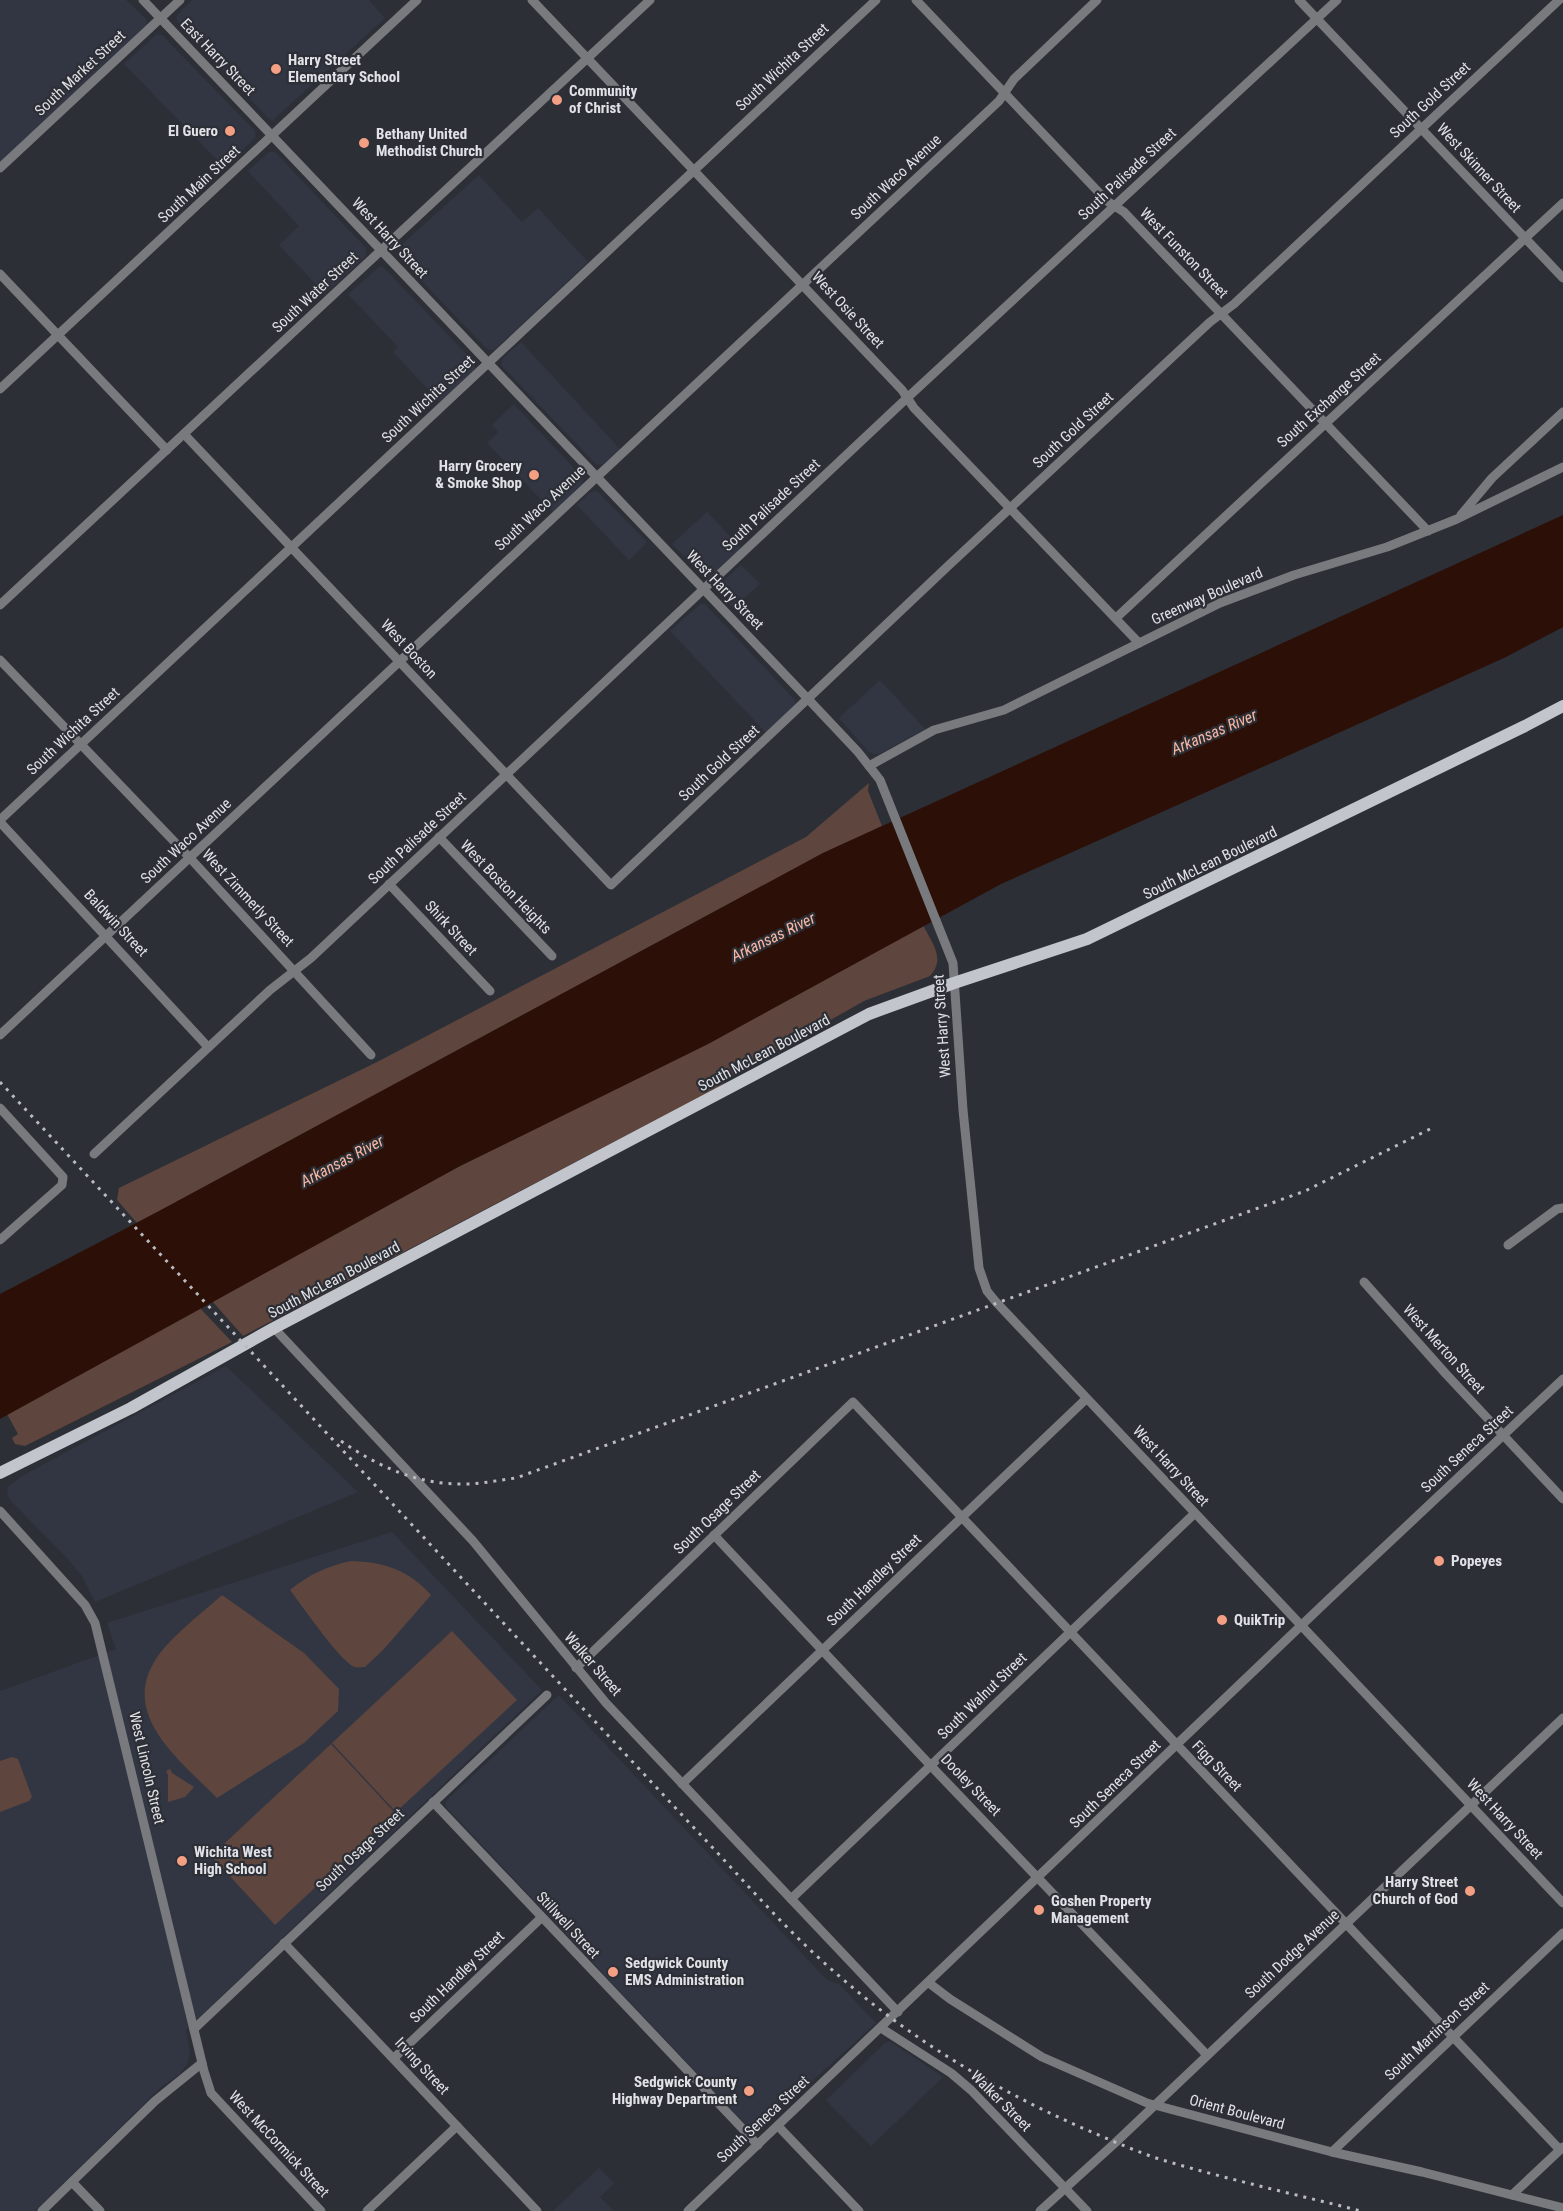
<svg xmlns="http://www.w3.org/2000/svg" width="1563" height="2211" font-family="'Roboto Condensed',sans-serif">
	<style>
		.built { fill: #323643 }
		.green { fill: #5e453d }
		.water { fill: #2c1007 }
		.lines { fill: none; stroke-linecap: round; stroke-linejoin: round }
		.minor { stroke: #797a7e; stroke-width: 9 }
		.major { stroke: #c2c5cc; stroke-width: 12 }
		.rail { stroke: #babbc0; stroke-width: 3; stroke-dasharray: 3 6; stroke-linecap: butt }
		.poi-dot { fill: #f39f84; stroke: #2d2f36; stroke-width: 2 }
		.labels { text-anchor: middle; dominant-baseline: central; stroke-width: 4.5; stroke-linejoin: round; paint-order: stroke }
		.street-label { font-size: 15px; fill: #e1e2e7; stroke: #2d2f36 }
		.poi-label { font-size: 15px; font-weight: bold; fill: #e1e2e7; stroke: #2d2f36; text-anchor: start }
		.water-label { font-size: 16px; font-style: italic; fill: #f8b7a2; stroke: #2d2f36 }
	</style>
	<rect width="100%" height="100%" fill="#2d2f36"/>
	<g class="built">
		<polygon points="0,0 126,0 146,19 147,23 145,27 0,162"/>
		<polygon points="192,0 369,0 385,18 273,120 269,119 177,21 176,17 179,13"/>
		<polygon points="156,35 162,35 255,131 256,135 255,138 224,167 124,64"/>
		<polygon points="269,152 275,152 366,248 366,256 325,294 279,245 299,226 248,171"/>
		<polygon points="479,175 522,222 538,208 588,262 494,350 489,350 485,347 397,255 399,247"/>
		<polygon points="379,267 383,267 473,361 475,366 474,370 440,402 393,352 398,347 348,294"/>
		<polygon points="521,342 620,449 603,464 598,465 595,463 501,365 503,358"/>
		<polygon points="514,404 583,478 582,484 553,512 487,443 498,432 492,425"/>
		<polygon points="595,491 598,492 647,542 629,560 577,505 589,493"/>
		<polygon points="707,512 741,548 710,576 705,577 672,544"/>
		<polygon points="741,565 760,584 733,608 717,590 718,586"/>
		<polygon points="700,604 705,604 795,700 796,704 767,734 670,631"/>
		<polygon points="880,680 925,729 879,754 873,754 868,751 839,718"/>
		<polygon points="226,1366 358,1492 95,1602 82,1576 68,1559 11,1501 7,1494 8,1487 22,1476"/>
		<polygon points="392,1532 542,1690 186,2030 190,2053 187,2064 180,2074 161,2087 35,2211 0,2211 0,1691 116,1649 107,1623"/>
		<polygon points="559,1695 827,1980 839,1984 876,2023 756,2132 744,2123 446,1807 446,1802 449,1798"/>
		<polygon points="886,2042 891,2042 943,2077 871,2146 826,2100"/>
		<polygon points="599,2168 614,2183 600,2197 614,2211 553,2211"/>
	</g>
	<g class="green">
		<polygon points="869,783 868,791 882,826 823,853 137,1223 117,1200 119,1188 379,1061 806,837"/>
		<path d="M923 925C932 943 946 959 930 976L864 1001 732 1076 717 1088 243 1336 212 1301 460 1166 708 1044Z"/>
		<polygon points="199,1307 232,1342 25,1446 15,1444 12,1438 18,1434 7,1414"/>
		<path d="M351 1561C384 1562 409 1570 431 1595L384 1649 365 1667C361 1667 358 1668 355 1667 341 1663 301 1604 290 1590 310 1574 327 1566 351 1561Z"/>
		<path d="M222 1595 304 1653 339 1689 338 1711 304 1743 217 1798C180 1760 117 1714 158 1656 173 1635 203 1612 222 1595Z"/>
		<polygon points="452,1631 517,1700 396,1812 332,1743"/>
		<polygon points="331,1744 395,1813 275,1925 211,1856"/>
		<polygon points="12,1757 18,1759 32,1797 29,1801 0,1812 0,1761"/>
		<polygon points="170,1769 172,1773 194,1787 185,1797 168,1802 168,1775 166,1771"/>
	</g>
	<polygon class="water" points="1563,515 1563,627 1506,657 1334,735 1001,884 708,1044 460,1166 0,1419 0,1294 161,1210 823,853"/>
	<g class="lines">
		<g class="minor">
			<polyline points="143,0 809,700 858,752 880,780 953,963 963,1110 979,1268 987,1291 996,1302 1563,1903"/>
			<polyline points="532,0 902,390 914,408 1139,643"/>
			<polyline points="916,0 1107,201 1124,212 1428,531"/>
			<polyline points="1299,0 1563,278"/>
			<polyline points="0,168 180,0"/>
			<polyline points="0,274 167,450"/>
			<polyline points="0,389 417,0"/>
			<polyline points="184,434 611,885 948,566 1210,322 1234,304 1559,0"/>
			<polyline points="1461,515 1492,478 1563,412"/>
			<polyline points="0,605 650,0"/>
			<polyline points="1116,618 1563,203"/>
			<polyline points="0,660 190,858 371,1055"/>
			<polyline points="869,766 934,730 1004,710 1220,603 1294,575 1387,547 1457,519 1563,467"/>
			<polyline points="0,820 876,0"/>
			<polyline points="0,822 208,1047"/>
			<polyline points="439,837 552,956"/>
			<polyline points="389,884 490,991"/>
			<polyline points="0,1035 999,101 1014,79 1097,0"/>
			<polyline points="0,1108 63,1177 62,1185 0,1240"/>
			<polyline points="94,1154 270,990 311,958 907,398 1337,0"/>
			<polyline points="1508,1245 1557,1209 1563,1208"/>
			<polyline points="1364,1282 1446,1374 1563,1499"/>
			<polyline points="274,1328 473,1541 606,1703 898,2012"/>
			<polyline points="0,1511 85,1605 95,1623 204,2071 211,2093 321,2211"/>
			<polyline points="714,1535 931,1766 1207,2055"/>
			<polyline points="576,1668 853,1402 1560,2150"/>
			<polyline points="682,1784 1086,1399"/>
			<polyline points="433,1802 758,2145"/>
			<polyline points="791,1899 1194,1514"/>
			<polyline points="284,1943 537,2211"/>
			<polyline points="929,1983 950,1999 1042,2057 1147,2103 1332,2152 1422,2172 1563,2208"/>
			<polyline points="881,2028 951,2073 971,2090 1087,2211"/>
			<polyline points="194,2029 547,1695"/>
			<polyline points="394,2058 541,1918"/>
			<polyline points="778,2126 859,2211"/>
			<polyline points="1332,2152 1563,1933"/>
			<polyline points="72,2182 100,2211"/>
			<polyline points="1512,2195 1563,2147"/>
			<polyline points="42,2211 155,2101 202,2063"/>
			<polyline points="367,2211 457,2126"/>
			<polyline points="688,2211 1329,1599 1563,1379"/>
			<polyline points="1040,2211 1115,2143 1563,1718"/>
		</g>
		<polyline class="major" points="0,1473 131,1408 274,1328 869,1014 954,983 1087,939 1525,726 1563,706"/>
		<g class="rail">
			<path d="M0 1082 696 1830C740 1876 781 1925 829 1967 903 2034 988 2086 1080 2127 1106 2138 1132 2150 1159 2159 1226 2179 1294 2194 1361 2211"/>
			<path d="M341 1441C379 1467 418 1485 465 1484 482 1484 499 1480 516 1478L1305 1191 1434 1127"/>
		</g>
	</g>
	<g class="poi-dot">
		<circle cx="276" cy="69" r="6"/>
		<circle cx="557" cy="100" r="6"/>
		<circle cx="230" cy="131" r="6"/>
		<circle cx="364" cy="143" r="6"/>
		<circle cx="534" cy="475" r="6"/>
		<circle cx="1439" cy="1561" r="6"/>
		<circle cx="1222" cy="1620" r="6"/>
		<circle cx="182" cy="1861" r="6"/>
		<circle cx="1470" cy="1891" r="6"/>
		<circle cx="1039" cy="1910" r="6"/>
		<circle cx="613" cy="1972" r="6"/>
		<circle cx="749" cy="2091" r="6"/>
	</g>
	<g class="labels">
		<g class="street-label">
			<text transform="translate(218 57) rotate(46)">East Harry Street</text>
			<text transform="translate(782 67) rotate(-43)">South Wichita Street</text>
			<text transform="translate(80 73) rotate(-43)">South Market Street</text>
			<text transform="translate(1430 100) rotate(-43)">South Gold Street</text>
			<text transform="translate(1479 168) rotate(47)">West Skinner Street</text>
			<text transform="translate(1127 174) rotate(-43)">South Palisade Street</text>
			<text transform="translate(896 177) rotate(-43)">South Waco Avenue</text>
			<text transform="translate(199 184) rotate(-43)">South Main Street</text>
			<text transform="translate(390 238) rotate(47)">West Harry Street</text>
			<text transform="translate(1184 253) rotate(46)">West Funston Street</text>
			<text transform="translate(315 292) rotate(-43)">South Water Street</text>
			<text transform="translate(848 310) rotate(47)">West Osie Street</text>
			<text transform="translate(428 399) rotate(-43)">South Wichita Street</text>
			<text transform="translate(1329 400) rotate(-42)">South Exchange Street</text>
			<text transform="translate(1073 430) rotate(-43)">South Gold Street</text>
			<text transform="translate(771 505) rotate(-43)">South Palisade Street</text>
			<text transform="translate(540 508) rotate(-43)">South Waco Avenue</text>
			<text transform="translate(725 590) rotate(46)">West Harry Street</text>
			<text transform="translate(1207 596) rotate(-24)">Greenway Boulevard</text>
			<text transform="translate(409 649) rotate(47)">West Boston</text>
			<text transform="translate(73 731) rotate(-43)">South Wichita Street</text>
			<text transform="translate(719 763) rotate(-43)">South Gold Street</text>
			<text transform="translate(417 838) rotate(-43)">South Palisade Street</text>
			<text transform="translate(186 841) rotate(-43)">South Waco Avenue</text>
			<text transform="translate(1210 863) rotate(-26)">South McLean Boulevard</text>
			<text transform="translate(506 887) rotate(46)">West Boston Heights</text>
			<text transform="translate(248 898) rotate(47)">West Zimmerly Street</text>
			<text transform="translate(116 923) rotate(47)">Baldwin Street</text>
			<text transform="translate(451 928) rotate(47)">Shirk Street</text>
			<text transform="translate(942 1026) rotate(-94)">West Harry Street</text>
			<text transform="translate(764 1053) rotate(-28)">South McLean Boulevard</text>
			<text transform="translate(334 1280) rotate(-28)">South McLean Boulevard</text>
			<text transform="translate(1444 1349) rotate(48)">West Merton Street</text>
			<text transform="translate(1467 1449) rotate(-43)">South Seneca Street</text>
			<text transform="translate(1171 1466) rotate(47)">West Harry Street</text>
			<text transform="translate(717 1512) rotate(-44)">South Osage Street</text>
			<text transform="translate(874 1580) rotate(-44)">South Handley Street</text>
			<text transform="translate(593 1664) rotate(49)">Walker Street</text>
			<text transform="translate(982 1696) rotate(-44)">South Walnut Street</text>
			<text transform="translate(1217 1766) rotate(46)">Figg Street</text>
			<text transform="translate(147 1768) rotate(77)">West Lincoln Street</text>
			<text transform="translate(1115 1784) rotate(-44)">South Seneca Street</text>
			<text transform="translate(971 1785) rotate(46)">Dooley Street</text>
			<text transform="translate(1505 1819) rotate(47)">West Harry Street</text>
			<text transform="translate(360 1850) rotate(-43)">South Osage Street</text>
			<text transform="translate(568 1925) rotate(47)">Stillwell Street</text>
			<text transform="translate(1292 1954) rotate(-43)">South Dodge Avenue</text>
			<text transform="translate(457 1977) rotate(-44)">South Handley Street</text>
			<text transform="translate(1437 2031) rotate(-43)">South Martinson Street</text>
			<text transform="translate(422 2066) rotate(47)">Irving Street</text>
			<text transform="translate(1001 2101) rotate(45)">Walker Street</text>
			<text transform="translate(1237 2112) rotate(15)">Orient Boulevard</text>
			<text transform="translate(763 2119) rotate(-43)">South Seneca Street</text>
			<text transform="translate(279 2144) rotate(47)">West McCormick Street</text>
		</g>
		<g class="poi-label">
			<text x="288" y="60">Harry Street<tspan x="288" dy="17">Elementary School</tspan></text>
			<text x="569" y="91">Community<tspan x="569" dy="17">of Christ</tspan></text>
			<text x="218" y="131" text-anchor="end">El Guero</text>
			<text x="376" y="134">Bethany United<tspan x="376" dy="17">Methodist Church</tspan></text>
			<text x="522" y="466" text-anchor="end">Harry Grocery<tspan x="522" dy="17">&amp; Smoke Shop</tspan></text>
			<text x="1451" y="1561">Popeyes</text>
			<text x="1234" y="1620">QuikTrip</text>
			<text x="194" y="1852">Wichita West<tspan x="194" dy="17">High School</tspan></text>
			<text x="1458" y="1882" text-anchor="end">Harry Street<tspan x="1458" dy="17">Church of God</tspan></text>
			<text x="1051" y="1901">Goshen Property<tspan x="1051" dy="17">Management</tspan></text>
			<text x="625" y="1963">Sedgwick County<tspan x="625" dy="17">EMS Administration</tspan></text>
			<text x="737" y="2082" text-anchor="end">Sedgwick County<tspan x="737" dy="17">Highway Department</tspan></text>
		</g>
		<g class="water-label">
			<text transform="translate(1214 732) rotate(-23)">Arkansas River</text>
			<text transform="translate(773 937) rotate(-26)">Arkansas River</text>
			<text transform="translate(342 1161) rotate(-28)">Arkansas River</text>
		</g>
	</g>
</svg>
